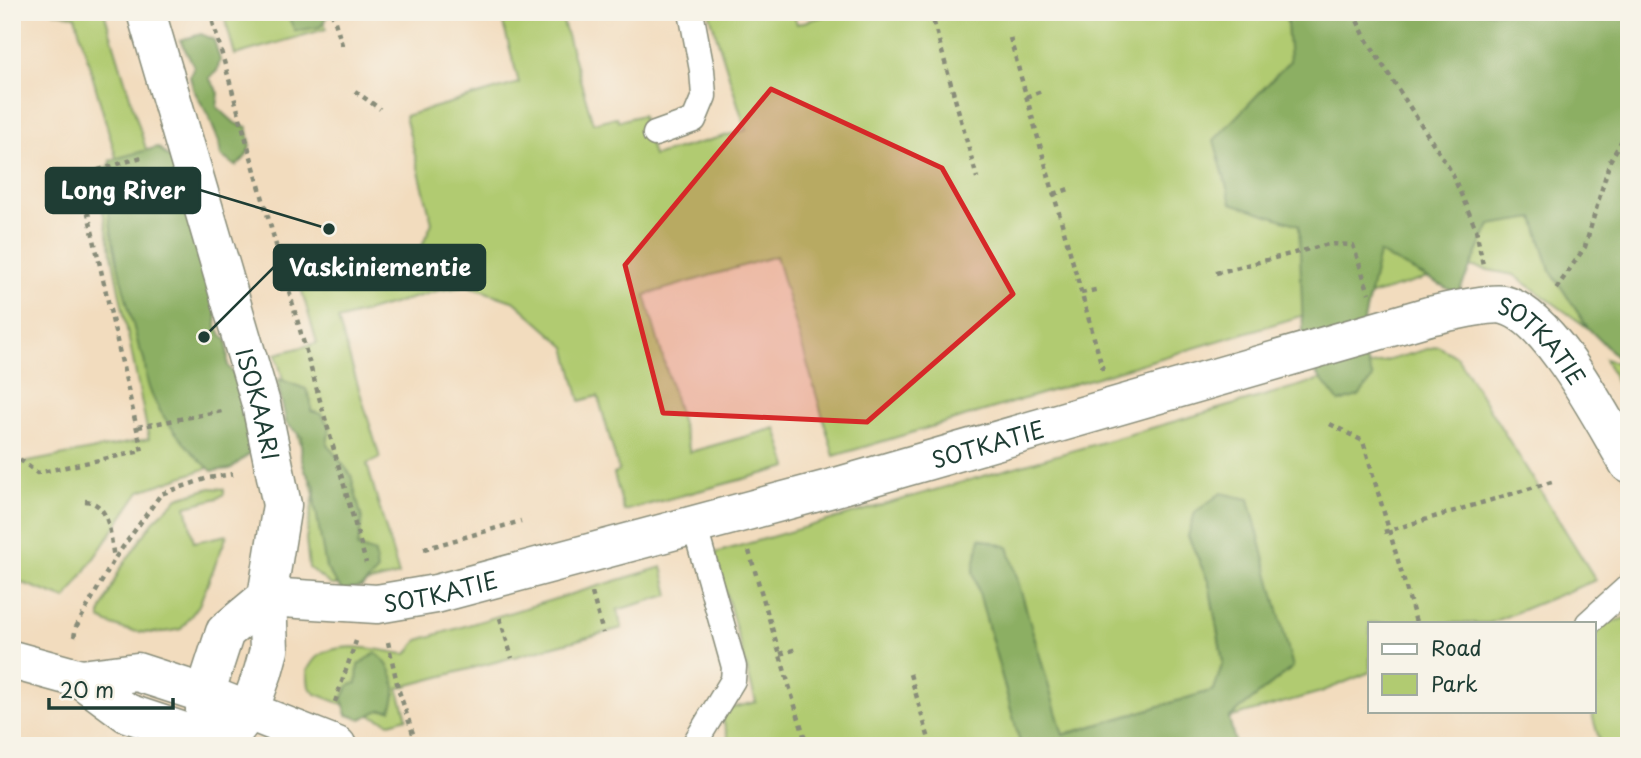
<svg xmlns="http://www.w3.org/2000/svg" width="1641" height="758" font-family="'Playpen Sans',sans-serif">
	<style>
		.green { fill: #b1cb71; stroke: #688452; stroke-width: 2 }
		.forest { fill: #8caf63; stroke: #56764c; stroke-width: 2 }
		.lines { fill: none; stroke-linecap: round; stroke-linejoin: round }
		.service-casing { stroke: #888c79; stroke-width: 27 }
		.minor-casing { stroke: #888c79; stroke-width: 41 }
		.tertiary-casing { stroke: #888c79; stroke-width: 41 }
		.secondary-casing { stroke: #888c79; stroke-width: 41 }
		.path { stroke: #888c79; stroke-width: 4.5; stroke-dasharray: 5 5; stroke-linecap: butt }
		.service { stroke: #fff; stroke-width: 24 }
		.minor { stroke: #fff; stroke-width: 38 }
		.tertiary { stroke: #fff; stroke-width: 38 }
		.secondary { stroke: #fff; stroke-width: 38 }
		.marked { fill: #d62828; fill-opacity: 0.2; stroke: #d62828; stroke-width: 5; stroke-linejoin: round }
		.labels { text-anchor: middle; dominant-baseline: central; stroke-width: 6; stroke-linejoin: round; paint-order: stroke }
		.street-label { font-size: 23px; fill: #1f3d34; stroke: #f7f3e8 }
		.leader { fill: none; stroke: #1f3d34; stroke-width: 2.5 }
		.callout-dot { fill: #1f3d34; stroke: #f7f3e8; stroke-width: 2.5 }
		.callout { fill: #1f3d34; stroke: #1f3d34; stroke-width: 2.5 }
		.callout-label { font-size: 24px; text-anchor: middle; font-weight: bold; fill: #fff }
	</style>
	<rect width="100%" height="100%" fill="#f7f3e8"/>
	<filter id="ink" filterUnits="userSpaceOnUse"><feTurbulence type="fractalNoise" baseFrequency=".0143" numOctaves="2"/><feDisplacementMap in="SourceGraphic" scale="14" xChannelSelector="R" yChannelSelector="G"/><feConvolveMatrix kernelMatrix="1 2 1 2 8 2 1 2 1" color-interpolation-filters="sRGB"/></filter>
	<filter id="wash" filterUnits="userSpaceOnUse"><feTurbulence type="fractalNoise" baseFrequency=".00686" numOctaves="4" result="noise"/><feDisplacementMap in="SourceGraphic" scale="28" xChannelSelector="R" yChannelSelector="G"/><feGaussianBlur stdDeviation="1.57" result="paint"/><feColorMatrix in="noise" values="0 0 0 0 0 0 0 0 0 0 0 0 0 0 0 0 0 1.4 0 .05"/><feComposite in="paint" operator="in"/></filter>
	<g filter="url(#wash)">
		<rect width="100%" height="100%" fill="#f2dcbe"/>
		<g class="green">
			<polygon points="53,12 104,12 230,423 231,460 140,491 66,599 12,579 12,465 149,439 95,171 118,164 75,16"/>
			<polygon points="223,12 322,12 326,29 235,55"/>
			<polygon points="500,12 560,12 593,123 617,117 619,121 642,115 653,156 746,130 709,12 793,12 797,24 838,12 1413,12 1490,224 1534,218 1550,270 1588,328 1514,275 1427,258 1431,277 834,456 776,256 645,295 690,452 776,428 788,467 624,511 614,474 619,471 598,396 580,401 566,347 515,302 468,286 437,291 338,320 380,458 367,464 399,575 358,585 331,585 309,568 306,539 314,494 276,354 317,343 301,288 418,255 432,223 405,116 519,83"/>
			<polygon points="1438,346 1457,357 1596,580 1490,623 1370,623 1370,672 1321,692 1229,718 1293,667 1188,536 1209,583 1223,662 1214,690 1062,735 1008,547 973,571 1021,746 731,746 720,711 756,702 715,553"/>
			<polygon points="1605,359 1629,366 1629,408"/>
			<path d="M210 488 224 489V494L218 498 186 506 194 542 227 535 199 605 181 629C152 636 126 634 100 619V614L119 571 153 522 178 498Z"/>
			<path d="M662 567 669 595 617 610 622 628 398 688 407 718 390 723 316 694 309 687 307 671C310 666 313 660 317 657 340 639 380 651 407 654L418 640Z"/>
			<polygon points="1629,617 1629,746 1601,746 1591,711 1594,711 1594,637 1603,624"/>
		</g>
		<g class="forest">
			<polygon points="286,12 330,12 320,27 295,31"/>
			<polygon points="1286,12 1629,12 1629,369 1588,328 1550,270 1534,218 1490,225 1458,294 1379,253 1359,343 1373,378 1359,396 1339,402 1304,357 1299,225 1231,203 1214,140 1290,61"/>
			<path d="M201 34 214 40 220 60 217 71 209 78 219 93 217 107 235 123 247 127C252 145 252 154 236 166L221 156 219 142 208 115 193 89 190 76 194 66 180 40Z"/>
			<path d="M158 147 172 160 217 312 216 327 227 341 228 366 242 385 252 452 230 469 212 471C189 451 156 414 148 384 144 370 147 360 139 348 125 290 100 218 110 160Z"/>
			<path d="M279 379 306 389 311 401V411L321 414 330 427 327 444 351 475 362 519 358 547 375 553 377 572 362 587 342 591 326 568 315 505V486L305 471 301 456 302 437 286 423C285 409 276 390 279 379Z"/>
			<polygon points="1221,493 1249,499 1293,667 1229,718 1236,746 1021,746 973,571 980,538 1008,547 1063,735 1214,690 1223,662 1209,583 1188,536 1195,512"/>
			<path d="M376 653C394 667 400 688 391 710H380L361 719 347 715 342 699 349 685 357 683 358 665Z"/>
		</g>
	</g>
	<g filter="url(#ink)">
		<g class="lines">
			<g class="service-casing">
				<g id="service">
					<polyline points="655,134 694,120 704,96 702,70 691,12"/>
					<polyline points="1588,623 1629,586"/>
					<polyline points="693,746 733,680 734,667 694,524"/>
				</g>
			</g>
			<g class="minor-casing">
				<g id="minor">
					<path id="s1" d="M267 597 377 604 436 594 829 489 1429 316C1444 313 1490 302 1504 305 1551 316 1604 423 1629 464"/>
				</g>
			</g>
			<g class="tertiary-casing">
				<g id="tertiary">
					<path id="s2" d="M146 12 261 404 282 505 267 597 269 650 263 672 249 711 235 729 213 741 205 718V694L225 632 267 597"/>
				</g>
			</g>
			<g class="secondary-casing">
				<g id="secondary">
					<polyline points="12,660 81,679 127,713 226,746"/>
					<polyline points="81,679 137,672 205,694 337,746"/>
				</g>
			</g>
			<g class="path">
				<polyline points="210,12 366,563"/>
				<polyline points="332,12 343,48"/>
				<polyline points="931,12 977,178"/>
				<polyline points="1353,12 1366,39 1451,171 1476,229 1483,265"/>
				<polyline points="1010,38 1103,370"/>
				<polyline points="355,91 380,109"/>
				<polyline points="1026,97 1044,90"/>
				<polyline points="79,176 145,156"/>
				<polyline points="1054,194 1072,188"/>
				<polyline points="1216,273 1329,244 1353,245 1369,293"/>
				<polyline points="1556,289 1585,247 1610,161 1629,128"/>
				<polyline points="1081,293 1100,289"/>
				<polyline points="1330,424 1363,441 1416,622"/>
				<polyline points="138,427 222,411"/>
				<polyline points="12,453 37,473 142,451 81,182"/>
				<path d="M85 501C111 503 110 537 114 558"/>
				<polyline points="1384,532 1555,481"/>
				<polyline points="424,549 521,521"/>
				<polyline points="749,551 807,746"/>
				<polyline points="592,593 603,633"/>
				<polyline points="500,618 512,658"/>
				<polyline points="74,637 76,627 115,558 161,494 208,478 233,474"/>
				<polyline points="388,642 398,688 417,746"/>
				<polyline points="780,654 797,649"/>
				<polyline points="910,674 931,746"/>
				<polyline points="335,702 356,641"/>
				<polyline points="551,744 552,746"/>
			</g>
			<use href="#service" class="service"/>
			<use href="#minor" class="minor"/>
			<use href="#tertiary" class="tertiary"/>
			<use href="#secondary" class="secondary"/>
		</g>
	</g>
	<path class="marked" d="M771 89 942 168 1013 294 867 422 663 413 625 265Z"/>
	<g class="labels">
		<g class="street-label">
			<text stroke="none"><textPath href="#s1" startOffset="1330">SOTKATIE</textPath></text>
			<text stroke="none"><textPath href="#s2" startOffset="408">ISOKAARI</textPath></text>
			<text stroke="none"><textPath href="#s1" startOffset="742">SOTKATIE</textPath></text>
			<text stroke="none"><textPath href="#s1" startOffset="175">SOTKATIE</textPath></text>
		</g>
	</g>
	<path class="leader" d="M329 229L200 190M204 337L274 267"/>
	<g class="callout-dot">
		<circle cx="329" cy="229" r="7"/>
		<circle cx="204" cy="337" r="7"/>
	</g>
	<g class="callout">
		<rect x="46" y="168" width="154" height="45" rx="7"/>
		<rect x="274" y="245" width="211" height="45" rx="7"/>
	</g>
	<g class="callout-label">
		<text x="123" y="199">Long River</text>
		<text x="380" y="276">Vaskiniementie</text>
	</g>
	<rect width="1641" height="758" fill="none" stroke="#f7f3e8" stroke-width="42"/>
	<rect x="1368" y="622" width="228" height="91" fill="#f7f3e8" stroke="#a1aaa0" stroke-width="2"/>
	<rect x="1382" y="644" width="35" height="10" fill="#ffffff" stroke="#a1aaa0" stroke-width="2"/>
	<text x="1431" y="656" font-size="21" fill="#1f3d34">Road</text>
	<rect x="1382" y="674" width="35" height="21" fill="#b1cb71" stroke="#a1aaa0" stroke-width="2"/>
	<text x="1431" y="692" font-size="21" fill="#1f3d34">Park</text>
	<path d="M49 698v10h124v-10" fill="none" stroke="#1f3d34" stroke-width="3.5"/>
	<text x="60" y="698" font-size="21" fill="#1f3d34" stroke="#f7f3e8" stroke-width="5" paint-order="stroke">20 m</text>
</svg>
